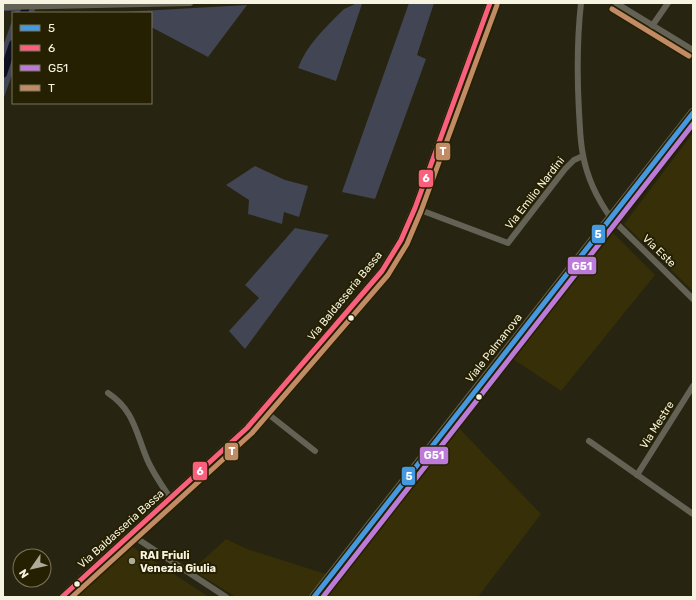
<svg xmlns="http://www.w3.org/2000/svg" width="696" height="600" font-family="Rubik,sans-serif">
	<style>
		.built { fill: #362f07 }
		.green { fill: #424553 }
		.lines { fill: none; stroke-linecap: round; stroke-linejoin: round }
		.canal { stroke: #0e1022; stroke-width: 8 }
		.minor { stroke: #646255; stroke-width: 6 }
		.tertiary { stroke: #646255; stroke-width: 8 }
		.primary { stroke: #636050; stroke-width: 10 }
		.bus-1-casing { stroke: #252001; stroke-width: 8 }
		.bus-2-casing { stroke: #252001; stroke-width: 8 }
		.bus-3-casing { stroke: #252001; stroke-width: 8 }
		.bus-4-casing { stroke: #252001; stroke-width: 8 }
		.bus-1 { stroke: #4699e1; stroke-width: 5 }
		.bus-2 { stroke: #f8607d; stroke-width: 5 }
		.bus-3 { stroke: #bd7bd9; stroke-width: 5 }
		.bus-4 { stroke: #c18c65; stroke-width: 5 }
		.bus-dot { fill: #f6f3e0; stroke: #252001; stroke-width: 1.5 }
		.poi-dot { fill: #aeab98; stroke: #252001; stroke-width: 1.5 }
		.labels { text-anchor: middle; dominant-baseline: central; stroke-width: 4; stroke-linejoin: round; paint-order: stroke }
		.street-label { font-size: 11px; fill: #f6f3e0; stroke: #252001 }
		.poi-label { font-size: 11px; font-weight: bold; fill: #f6f3e0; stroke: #252001; text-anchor: start }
		.line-badge { stroke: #252001; stroke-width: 1.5 }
		.badge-label { font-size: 11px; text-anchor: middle; font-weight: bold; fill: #fff }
	</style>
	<rect width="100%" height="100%" fill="#272411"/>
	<g class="built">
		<polygon points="693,133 693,291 624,224"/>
		<polygon points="613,233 655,275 561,391 513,359"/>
		<polygon points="459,428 541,514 478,597 325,597"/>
		<polygon points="226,539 247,549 326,574 307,597 236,597 192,570"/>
		<polygon points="129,545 131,546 209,597 72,597"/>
	</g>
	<g class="green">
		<polygon points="3,3 37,3 34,13 15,13 15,11 3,11"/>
		<polygon points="409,3 434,3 417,55 426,59 375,199 342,192"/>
		<path d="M355 4H362L336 81 298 68C307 45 323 30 340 13L344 9Z"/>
		<polygon points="247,5 208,57 151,27 151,13 123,12"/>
		<polygon points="13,18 13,72 3,100 3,46"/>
		<polygon points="255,166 285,180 308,186 299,217 284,212 282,224 248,214 249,200 226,185"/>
		<polygon points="295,228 329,235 245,349 229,331 259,298 245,285"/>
	</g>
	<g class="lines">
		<g class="canal">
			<polyline points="24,13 27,3"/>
			<polyline points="3,74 13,44"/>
		</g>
		<g class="minor">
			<path d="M581 3C577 39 577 76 579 112 580 126 580 141 583 155 587 177 598 200 611 218L693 299"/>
			<polyline points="616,3 693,50"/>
			<polyline points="3,7 190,3"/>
			<polyline points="652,26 668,3"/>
			<polyline points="415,208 508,243 565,169 574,160 583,156"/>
			<path d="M108 393C134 410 136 433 147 459 153 473 162 486 171 499"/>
			<polyline points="263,410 315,451"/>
			<polyline points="589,441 693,514"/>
			<polyline points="637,475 693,386"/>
			<polyline points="130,534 226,597"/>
		</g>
		<polyline class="tertiary" points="62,597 247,428 356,302 382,271 401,240 415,208 490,3"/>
		<polyline class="primary" points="314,597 693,113"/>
		<g class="bus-1-casing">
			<polyline id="bus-1" points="314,597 693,113"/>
		</g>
		<g class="bus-2-casing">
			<polyline id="bus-2" points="62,597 247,428 382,271 401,240 415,208 490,3"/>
		</g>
		<g class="bus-3-casing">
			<polyline id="bus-3" points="323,597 693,124"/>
		</g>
		<g class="bus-4-casing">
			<g id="bus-4">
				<polyline points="612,9 689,56"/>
				<polyline points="72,597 252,433 388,275 407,244 421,211 497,5"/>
			</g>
		</g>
		<use href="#bus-1" class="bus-1"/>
		<use href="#bus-2" class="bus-2"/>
		<use href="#bus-3" class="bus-3"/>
		<use href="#bus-4" class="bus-4"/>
	</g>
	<g class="bus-dot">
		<circle cx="351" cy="318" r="3.5"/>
		<circle cx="479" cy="397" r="3.5"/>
		<circle cx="77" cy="584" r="3.5"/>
	</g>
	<circle class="poi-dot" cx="132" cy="561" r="4"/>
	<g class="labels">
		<g class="street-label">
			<text transform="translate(535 193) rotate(-52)">Via Emilio Nardini</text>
			<text transform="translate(659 251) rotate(44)">Via Este</text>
			<text transform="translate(345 296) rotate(-51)">Via Baldasseria Bassa</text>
			<text transform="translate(494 348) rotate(-52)">Viale Palmanova</text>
			<text transform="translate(657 425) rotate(-58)">Via Mestre</text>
			<text transform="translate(121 529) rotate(-42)">Via Baldasseria Bassa</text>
		</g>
		<g class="poi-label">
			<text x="140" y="555">RAI Friuli<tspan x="140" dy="13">Venezia Giulia</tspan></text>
		</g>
	</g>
	<g class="line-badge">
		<rect x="435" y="142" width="16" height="19" rx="4" fill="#c18c65"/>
		<rect x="418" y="169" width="16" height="19" rx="4" fill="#f8607d"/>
		<rect x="591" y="224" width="15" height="20" rx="4" fill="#4699e1"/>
		<rect x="567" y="256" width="30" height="19" rx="4" fill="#bd7bd9"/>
		<rect x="224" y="442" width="15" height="19" rx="4" fill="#c18c65"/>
		<rect x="419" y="446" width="30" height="19" rx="4" fill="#bd7bd9"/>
		<rect x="192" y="461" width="16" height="20" rx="4" fill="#f8607d"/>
		<rect x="401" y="466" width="15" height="20" rx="4" fill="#4699e1"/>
	</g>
	<g class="badge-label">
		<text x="443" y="155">T</text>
		<text x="426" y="182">6</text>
		<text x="598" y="238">5</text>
		<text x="582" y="270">G51</text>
		<text x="232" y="455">T</text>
		<text x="434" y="459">G51</text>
		<text x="200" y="475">6</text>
		<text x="409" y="480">5</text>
	</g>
	<rect width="696" height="600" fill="none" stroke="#f6f3e0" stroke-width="8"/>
	<rect x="12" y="12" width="140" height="92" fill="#252001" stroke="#79745a"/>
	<rect x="20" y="25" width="20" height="6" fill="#4699e1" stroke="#79745a"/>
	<text x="48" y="32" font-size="12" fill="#f6f3e0">5</text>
	<rect x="20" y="45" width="20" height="6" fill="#f8607d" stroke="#79745a"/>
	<text x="48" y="52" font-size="12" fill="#f6f3e0">6</text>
	<rect x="20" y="65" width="20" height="6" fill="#bd7bd9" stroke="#79745a"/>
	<text x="48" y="72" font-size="12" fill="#f6f3e0">G51</text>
	<rect x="20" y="85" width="20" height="6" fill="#c18c65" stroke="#79745a"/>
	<text x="48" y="92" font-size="12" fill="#f6f3e0">T</text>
	<g transform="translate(32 568) rotate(236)"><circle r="19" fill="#252001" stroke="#79745a"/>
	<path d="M0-3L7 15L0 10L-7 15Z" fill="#aeab98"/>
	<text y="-6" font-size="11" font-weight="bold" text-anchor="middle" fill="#f6f3e0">N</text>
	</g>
</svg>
